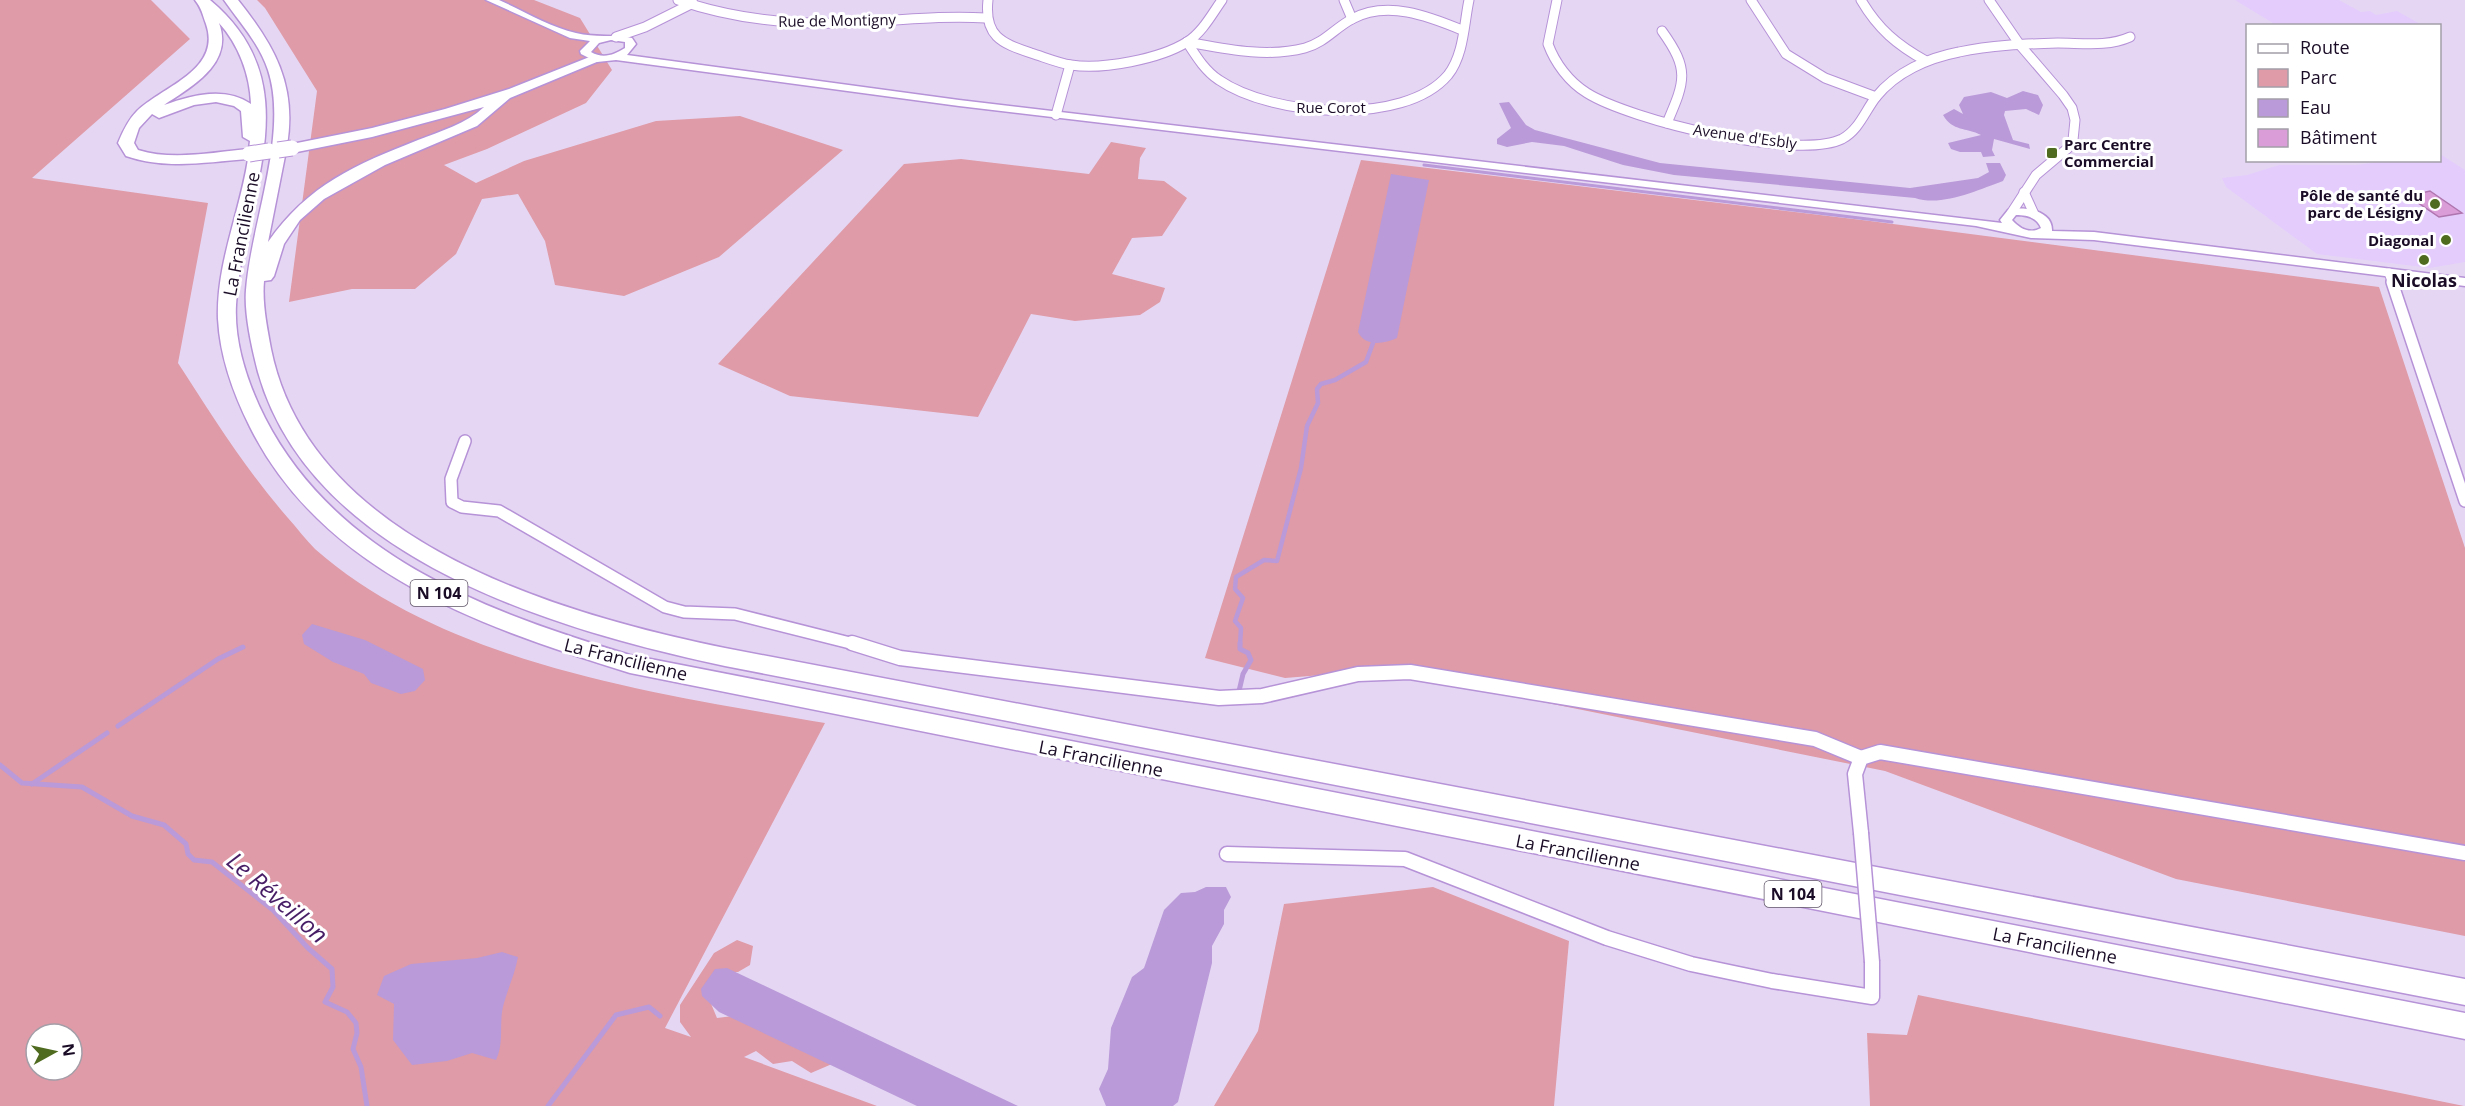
<svg xmlns="http://www.w3.org/2000/svg" width="2465" height="1106" font-family="'Open Sans',sans-serif">
	<style>
		.built { fill: #e4ccfc }
		.green { fill: #df9ba7; fill-rule: evenodd }
		.water { fill: #ba9ad8 }
		.lines { fill: none; stroke-linecap: round; stroke-linejoin: round }
		.stream-far2 { stroke: #ba9ad8; stroke-width: 3 }
		.stream-far1 { stroke: #ba9ad8; stroke-width: 4.5 }
		.stream { stroke: #ba9ad8; stroke-width: 5 }
		.building { fill: #da9dd8; stroke: #af75ae; stroke-width: 1.5 }
		.minor-far2-casing { stroke: #b692d7; stroke-width: 11 }
		.minor-far1-casing { stroke: #b692d7; stroke-width: 14 }
		.minor-casing { stroke: #b692d7; stroke-width: 17 }
		.tertiary-casing { stroke: #b692d7; stroke-width: 3 }
		.trunk-casing { stroke: #b692d7; stroke-width: 3 }
		.minor-far2 { stroke: #fff; stroke-width: 9 }
		.minor-far1 { stroke: #fff; stroke-width: 11 }
		.minor { stroke: #fff; stroke-width: 14 }
		.tertiary { fill: #fff; fill-rule: evenodd }
		.trunk { fill: #fff; fill-rule: evenodd }
		.minor-bridge-casing { stroke: #b692d7; stroke-width: 17; stroke-linecap: butt }
		.trunk-bridge-casing { stroke: #b692d7; stroke-width: 17; stroke-linecap: butt }
		.minor-bridge { stroke: #fff; stroke-width: 14 }
		.trunk-bridge { stroke: #fff; stroke-width: 15 }
		.poi-dot { fill: #4f6b1f; stroke: #fff; stroke-width: 2 }
		.labels { text-anchor: middle; dominant-baseline: central; stroke-width: 6; stroke-linejoin: round; paint-order: stroke }
		.far-street-label { font-size: 15px; fill: #1a0c26; stroke: #fff }
		.far-poi-label { font-size: 15px; font-weight: bold; fill: #1a0c26; stroke: #fff; text-anchor: end }
		.shield { fill: #fff; stroke: #5f5567; stroke-width: 1.5 }
		.shield-label { font-size: 16px; font-weight: bold; fill: #1a0c26 }
		.street-label { font-size: 18px; fill: #1a0c26; stroke: #fff }
		.poi-label { font-size: 18px; font-weight: bold; fill: #1a0c26; stroke: #fff }
		.near-water-label { font-size: 24px; font-style: italic; fill: #471d66; stroke: #fff }
	</style>
	<rect width="100%" height="100%" fill="#e5d7f4"/>
	<g class="built">
		<polygon points="2235,0 2339,0 2361,12 2370,11 2376,15 2397,11 2422,25 2276,25"/>
		<polygon points="2440,154 2465,170 2465,262 2430,268 2317,254 2226,187 2222,178 2247,175 2279,165 2357,165 2392,160 2440,160"/>
	</g>
	<g class="green">
		<path d="M0 0H151L190 39 32 178 208 203 178 363C213 417 246 470 288 518 297 528 306 540 315 549 447 665 658 694 825 723L665 1028 691 1037 680 1022V1005L714 953 737 940 753 946 750 965 738 972H718L707 994 717 1018 757 1013 832 1064 811 1073 792 1061 773 1064 756 1051 744 1057 877 1106H0ZM36 1034H72V1070H36Z"/>
		<polygon points="257,0 534,0 580,18 612,70 586,103 487,149 444,165 476,183 524,161 656,121 740,116 843,150 719,257 624,296 555,285 545,241 518,194 482,199 456,254 415,289 352,289 289,302 317,91 265,8"/>
		<polygon points="1111,142 1146,148 1140,158 1138,179 1164,181 1187,198 1162,236 1132,238 1112,274 1165,288 1160,302 1140,315 1075,321 1031,314 978,417 790,396 718,364 904,164 961,159 1089,174"/>
		<polygon points="1361,160 1870,221 2379,287 2465,548 2465,936 2176,879 1885,771 1384,670 1285,678 1205,658"/>
		<polygon points="1433,887 1569,941 1554,1106 1214,1106 1258,1031 1284,904"/>
		<polygon points="1918,995 2464,1106 1870,1106 1867,1033 1907,1035"/>
	</g>
	<g class="water">
		<path d="M2023 91 2038 95 2043 105 2039 115 2026 109 2005 111 2004 115 2013 140 2029 144 2030 149 1994 139 1992 150 1995 156 1983 157 1981 152H1960L1951 149 1948 143 1981 135C1966 127 1953 132 1943 115L1954 109 1963 114 1959 105 1964 97 1991 92 2007 98Z"/>
		<path d="M1509 102 1526 125 1535 130 1660 163 1910 188 1978 178 1989 172 1986 163H2000L2006 175 2003 181C1978 190 1942 207 1915 198L1674 175 1623 165 1564 146 1532 142 1507 147 1497 144V139L1511 128 1499 103Z"/>
		<path d="M1391 174 1429 180 1397 338C1384 344 1365 347 1358 332Z"/>
		<polygon points="312,624 365,640 423,669 425,680 415,691 401,694 371,683 364,674 333,662 304,644 302,635"/>
		<polygon points="1206,887 1226,887 1231,897 1224,910 1224,924 1212,946 1212,963 1178,1102 1173,1106 1106,1106 1099,1089 1108,1069 1111,1028 1123,999 1132,977 1144,968 1164,910 1181,893 1195,892"/>
		<path d="M502 952 518 957C515 974 508 988 504 1003 498 1023 505 1041 496 1060L472 1053 447 1061 412 1065 393 1040 394 1004 377 995 384 976 411 964 477 958Z"/>
		<polygon points="727,968 1018,1106 917,1106 719,1012 702,996 701,989 715,969"/>
	</g>
	<g class="lines">
		<polyline class="stream-far2" points="1424,165 1892,222"/>
		<polyline class="stream-far1" points="1240,645 1241,628 1235,621 1243,598 1235,589 1236,577 1264,560 1277,561 1301,468 1307,426 1318,403 1317,389 1321,384 1335,380 1366,362 1373,343"/>
		<g class="stream">
			<polyline points="1239,691 1243,674 1251,660 1248,653 1240,649 1240,643"/>
			<polyline points="118,726 218,659 243,647"/>
			<polyline points="0,765 22,783 82,787 132,816 164,825 186,844 188,854 194,860 212,862 273,910 308,948 332,969 333,987 325,1002 347,1012 356,1023 357,1033 353,1049 361,1067 367,1106"/>
			<polyline points="32,784 107,733"/>
			<polyline points="548,1106 616,1015 649,1007 660,1016"/>
		</g>
	</g>
	<polygon class="building" points="2430,191 2462,213 2439,217 2408,196"/>
	<g class="lines">
		<g class="minor-far2-casing">
			<g id="minor-far2">
				<path d="M678 0C733 19 790 25 849 23 895 21 940 15 986 18"/>
				<path d="M988 0C984 36 1001 43 1031 53 1044 57 1058 63 1071 65 1102 70 1160 59 1187 42 1202 33 1212 14 1222 0"/>
				<polyline points="1344,0 1352,19"/>
				<path d="M1557 0 1548 44C1555 63 1569 82 1587 93 1630 120 1797 161 1842 139 1859 130 1865 111 1876 97 1896 72 1928 58 1959 52 1991 45 2025 44 2058 43 2082 43 2108 47 2130 37"/>
				<polyline points="1751,0 1786,54 1825,78 1876,97"/>
				<path d="M1861 0C1878 29 1897 45 1926 61"/>
				<polyline points="1989,0 2020,45 2063,95 2072,108 2075,120 2073,140 2068,148 2036,175 2012,212"/>
				<path d="M1662 31C1690 70 1685 81 1667 123"/>
				<polyline points="616,37 645,27 693,3"/>
				<path d="M1187 42C1196 56 1205 71 1219 80 1271 116 1404 127 1448 75 1464 55 1464 23 1469 0"/>
				<path d="M1187 42C1226 49 1266 58 1305 48 1324 43 1335 28 1352 19 1387 0 1428 16 1462 30"/>
				<polyline points="1056,115 1070,65"/>
				<polyline points="2024,192 2034,214"/>
				<polyline points="2389,273 2393,283"/>
			</g>
		</g>
		<g class="minor-far1-casing">
			<g id="minor-far1">
				<polyline points="2392,282 2465,501"/>
				<polyline points="465,441 451,479 452,502 462,507 499,511 665,607 684,612 735,614 858,645"/>
			</g>
		</g>
		<g class="minor-casing">
			<g id="minor">
				<polyline points="852,643 900,658 1219,698 1262,696 1358,674 1410,672 1815,739 1861,758"/>
				<polyline points="1861,833 1855,774 1861,758 1880,752 2465,853"/>
				<polyline points="1227,854 1405,859 1607,938 1691,964 1772,981 1872,997 1872,962"/>
			</g>
		</g>
		<g class="tertiary-casing">
			<path id="tertiary" d="M486 0H499C524 11 550 27 576 33 595 38 613 34 632 38L636 44 627 55 959 100 2002 223 2000 220 2008 210C2024 206 2053 210 2052 231L2094 232 2465 278V286L2094 240 2031 238 1976 226 959 106 616 60 597 62 581 54 580 51 590 41 570 38ZM611 40 625 42V48C614 55 603 59 591 52L599 43ZM2016 215C2026 215 2037 217 2041 228 2030 234 2020 229 2012 220Z"/>
		</g>
		<g class="trunk-casing">
			<g id="trunk">
				<path d="M195 0H210C314 87 242 196 236 305 234 344 248 384 265 418 337 558 488 612 630 655L2465 1013V1039L630 673C484 628 323 573 250 427 233 393 220 357 218 319 216 264 240 212 248 159 207 162 166 170 126 156L118 143C123 131 128 120 137 111 163 86 222 70 206 24 202 13 202 9 195 0ZM219 23C239 45 250 75 251 104 225 86 192 95 164 105 193 86 234 63 219 23ZM216 102 234 106 241 111 243 137 250 141 249 149C213 152 173 161 138 150L134 143 139 128 152 114 159 118 194 105Z"/>
				<path d="M224 0H238C274 45 297 85 287 145L372 128 445 109 509 89 592 56 597 55 604 59 510 98 477 126 385 165 324 199 300 220 284 244 274 276 271 280 264 281C262 303 267 327 271 349 310 542 559 614 725 648L2465 979V1005L725 666C557 630 311 560 258 372 252 349 244 313 246 290 251 223 289 134 268 70 259 43 240 23 224 0ZM484 107C466 124 441 131 418 140 355 165 309 184 268 242L286 151 292 153 372 137Z"/>
			</g>
		</g>
		<use href="#minor-far2" class="minor-far2"/>
		<use href="#minor-far1" class="minor-far1"/>
		<use href="#minor" class="minor"/>
		<use href="#tertiary" class="tertiary"/>
		<use href="#trunk" class="trunk"/>
		<g class="minor-bridge-casing">
			<polyline id="minor-bridge" points="1861,833 1872,962"/>
		</g>
		<g class="trunk-bridge-casing">
			<g id="trunk-bridge">
				<polyline points="278,150 292,148"/>
				<polyline points="249,154 269,151"/>
			</g>
		</g>
		<use href="#minor-bridge" class="minor-bridge"/>
		<use href="#trunk-bridge" class="trunk-bridge"/>
	</g>
	<g class="poi-dot">
		<rect x="2046" y="147" width="12" height="12" rx="3"/>
		<circle cx="2435" cy="204" r="6"/>
		<circle cx="2446" cy="240" r="6"/>
		<circle cx="2424" cy="260" r="6"/>
	</g>
	<g class="labels">
		<g class="far-street-label">
			<text transform="translate(837 20) rotate(-1)">Rue de Montigny</text>
			<text x="1331" y="107">Rue Corot</text>
			<text transform="translate(1745 136) rotate(8)">Avenue d'Esbly</text>
		</g>
		<g class="far-poi-label">
			<text x="2064" y="144" text-anchor="start">Parc Centre<tspan x="2064" dy="17">Commercial</tspan></text>
			<text x="2423" y="195">Pôle de santé du<tspan x="2423" dy="17">parc de Lésigny</tspan></text>
			<text x="2434" y="240">Diagonal</text>
		</g>
		<g class="shield">
			<rect x="410.5" y="580" width="57" height="26" rx="4.5"/>
			<rect x="1764.5" y="881" width="57" height="26" rx="4.5"/>
		</g>
		<g class="shield-label">
			<text x="439" y="593">N 104</text>
			<text x="1793" y="894">N 104</text>
		</g>
		<g class="street-label">
			<text transform="translate(241 234) rotate(-79)">La Francilienne</text>
			<text transform="translate(626 659) rotate(14)">La Francilienne</text>
			<text transform="translate(1101 758) rotate(11)">La Francilienne</text>
			<text transform="translate(1578 852) rotate(11)">La Francilienne</text>
			<text transform="translate(2055 945) rotate(11)">La Francilienne</text>
		</g>
		<g class="poi-label">
			<text x="2424" y="280">Nicolas</text>
		</g>
		<g class="near-water-label">
			<text transform="translate(278 897) rotate(41)">Le Réveillon</text>
		</g>
	</g>
	<rect x="2246" y="24" width="195" height="138" fill="#ffffff" stroke="#a39ea8" stroke-width="1.5"/>
	<rect x="2258" y="44" width="30" height="9" fill="#ffffff" stroke="#a39ea8" stroke-width="1.5"/>
	<text x="2300" y="54" font-size="18" fill="#1a0c26">Route</text>
	<rect x="2258" y="69" width="30" height="18" fill="#df9ba7" stroke="#a39ea8" stroke-width="1.5"/>
	<text x="2300" y="84" font-size="18" fill="#1a0c26">Parc</text>
	<rect x="2258" y="99" width="30" height="18" fill="#ba9ad8" stroke="#a39ea8" stroke-width="1.5"/>
	<text x="2300" y="114" font-size="18" fill="#1a0c26">Eau</text>
	<rect x="2258" y="129" width="30" height="18" fill="#da9dd8" stroke="#a39ea8" stroke-width="1.5"/>
	<text x="2300" y="144" font-size="18" fill="#1a0c26">Bâtiment</text>
	<g transform="translate(54 1052) rotate(82)"><circle r="28" fill="#ffffff" stroke="#a39ea8" stroke-width="1.5"/>
	<path d="M0-4.5L10 22L0 15L-10 22Z" fill="#4f6b1f"/>
	<text y="-9" font-size="16" font-weight="bold" text-anchor="middle" fill="#1a0c26">N</text>
	</g>
</svg>
